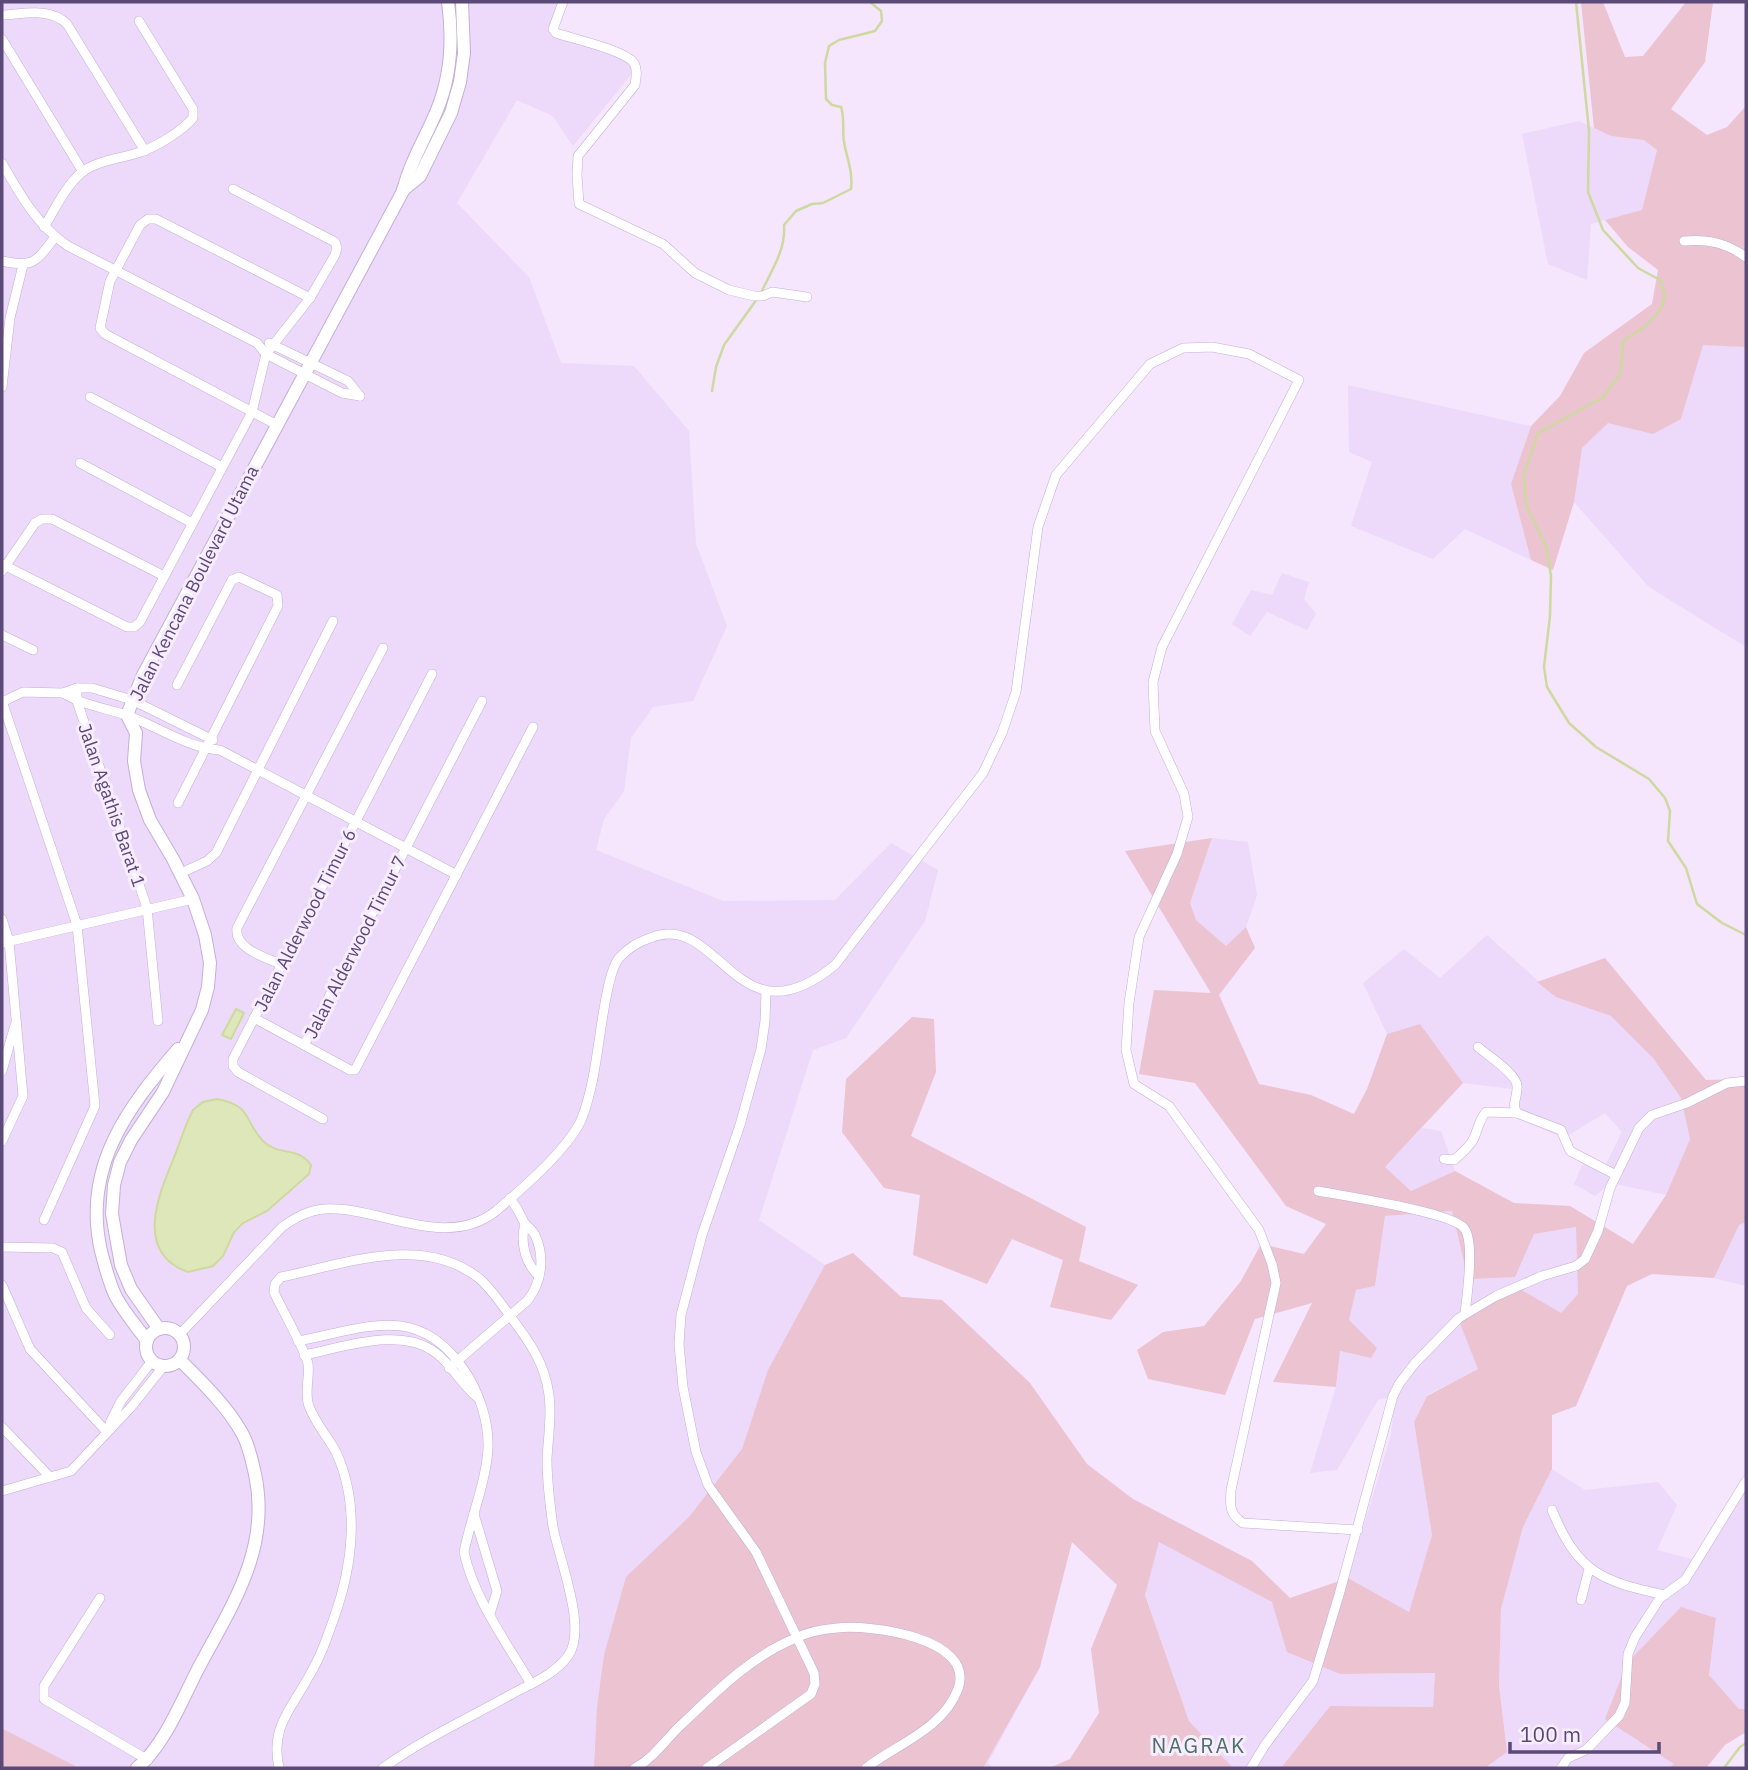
<svg xmlns="http://www.w3.org/2000/svg" width="1748" height="1770" font-family="'IBM Plex Sans',sans-serif">
	<style>
		.residential { fill: #edd9fa }
		.green { fill: #ebc3d1 }
		.water { fill: #dee7b9; stroke: #ced99f; stroke-width: 2 }
		.lines { fill: none; stroke-linecap: round; stroke-linejoin: round }
		.stream { stroke: #ced99f; stroke-width: 2.5 }
		.street-casing { stroke: #c1b0d4; stroke-width: 10 }
		.secondary-casing { stroke: #c4afd9; stroke-width: 14 }
		.street { stroke: #fff; stroke-width: 9 }
		.secondary { stroke: #fff; stroke-width: 12 }
		.labels { text-anchor: middle; dominant-baseline: central; stroke-width: 6; stroke-linejoin: round; paint-order: stroke }
		.street-label { font-size: 18px; fill: #5b4977; stroke: #f8ecff }
		.quarter-label { font-size: 21px; letter-spacing: 2px; fill: #4c7166; stroke: #f8ecff }
	</style>
	<rect width="100%" height="100%" fill="#f5e5fd"/>
	<g class="residential">
		<polygon points="2,2 559,2 549,29 627,55 634,71 573,146 553,116 517,100 457,203 529,277 561,363 634,366 689,431 696,544 727,626 693,701 653,707 631,738 624,791 604,819 596,850 723,901 835,900 891,843 938,870 925,921 846,1038 813,1050 759,1220 825,1265 853,1253 901,1297 942,1300 1030,1383 1040,1667 988,1763 994,1768 2,1768"/>
		<polygon points="1579,121 1611,136 1644,140 1657,150 1642,210 1591,224 1587,280 1548,264 1522,134"/>
		<polygon points="1703,344 1746,347 1746,647 1649,587 1574,502 1581,449 1608,422 1681,419"/>
		<polygon points="1348,385 1531,426 1511,484 1531,560 1465,529 1433,559 1351,526 1372,462 1349,452"/>
		<polygon points="1282,573 1309,582 1304,599 1316,614 1307,630 1267,612 1250,636 1232,624 1251,590 1272,595"/>
		<polygon points="1212,838 1248,842 1257,895 1246,927 1226,946 1196,920 1190,903"/>
		<polygon points="1487,935 1556,997 1611,1016 1653,1058 1681,1098 1690,1139 1666,1195 1611,1183 1595,1196 1574,1184 1582,1165 1606,1164 1622,1132 1605,1113 1564,1138 1508,1115 1512,1089 1463,1083 1420,1024 1387,1034 1363,983 1404,949 1440,978"/>
		<polygon points="1422,1128 1441,1131 1455,1171 1411,1191 1385,1167"/>
		<polygon points="1452,1211 1468,1279 1534,1234 1576,1227 1578,1294 1561,1314 1520,1289 1460,1321 1478,1369 1427,1395 1414,1422 1432,1535 1409,1612 1348,1578 1391,1435 1395,1396 1378,1400 1337,1470 1310,1473 1336,1387 1340,1351 1371,1358 1349,1320 1356,1290 1375,1286 1385,1216"/>
		<polygon points="1746,1222 1746,1286 1714,1278 1739,1224"/>
		<polygon points="1552,1469 1585,1490 1658,1482 1677,1505 1657,1550 1695,1560 1746,1473 1746,1709 1739,1709 1709,1675 1716,1619 1674,1764 1668,1768 1485,1768 1507,1752 1499,1685 1501,1609 1523,1527"/>
		<polygon points="1159,1541 1272,1602 1340,1674 1435,1673 1433,1707 1330,1706 1281,1768 1233,1768 1189,1721 1145,1594"/>
	</g>
	<g class="green">
		<polygon points="1581,2 1603,2 1625,57 1643,56 1686,2 1713,2 1705,62 1671,109 1707,135 1727,127 1746,106 1746,347 1703,345 1681,419 1653,434 1608,423 1582,448 1574,502 1553,570 1531,560 1511,484 1531,426 1560,396 1584,353 1652,304 1658,270 1628,247 1605,220 1642,210 1657,150 1644,140 1611,136 1594,128"/>
		<polygon points="1212,838 1190,903 1196,920 1226,946 1246,927 1255,948 1219,995 1259,1084 1311,1095 1354,1114 1367,1089 1387,1034 1420,1024 1463,1083 1385,1167 1411,1191 1455,1171 1514,1203 1570,1206 1633,1244 1666,1195 1690,1139 1681,1098 1653,1058 1611,1016 1556,997 1537,982 1605,958 1706,1080 1746,1079 1746,1222 1739,1225 1714,1278 1652,1274 1627,1286 1576,1406 1552,1415 1552,1469 1523,1527 1501,1609 1499,1685 1507,1752 1485,1768 1281,1768 1330,1706 1433,1707 1435,1673 1340,1674 1287,1652 1272,1602 1159,1542 1145,1595 1189,1721 1233,1768 1049,1768 1070,1759 1099,1713 1091,1649 1117,1585 1072,1542 1040,1667 983,1768 594,1768 597,1708 604,1655 626,1577 689,1517 742,1449 768,1370 825,1265 853,1253 901,1297 942,1300 1030,1383 1087,1464 1133,1499 1252,1561 1290,1598 1348,1578 1409,1612 1432,1535 1414,1422 1427,1396 1478,1369 1459,1321 1461,1308 1520,1289 1561,1313 1578,1294 1576,1227 1534,1234 1515,1277 1468,1279 1452,1211 1385,1216 1375,1286 1356,1290 1349,1320 1377,1348 1371,1358 1340,1351 1336,1387 1273,1382 1312,1303 1255,1319 1225,1395 1148,1379 1137,1350 1163,1332 1204,1326 1241,1281 1261,1244 1304,1254 1326,1224 1286,1206 1195,1083 1139,1074 1154,990 1211,993 1125,851"/>
		<polygon points="912,1017 934,1019 936,1072 911,1136 1086,1227 1079,1261 1138,1285 1111,1320 1050,1307 1063,1260 1012,1239 987,1284 913,1255 920,1195 884,1188 842,1132 846,1079"/>
		<polygon points="1681,1607 1716,1618 1709,1675 1739,1709 1746,1709 1746,1732 1725,1745 1706,1768 1668,1768 1674,1764 1605,1719 1627,1663"/>
		<polygon points="2,1728 3,1729 79,1768 2,1768"/>
	</g>
	<g class="water">
		<polygon points="236,1009 244,1013 231,1039 222,1035"/>
		<path d="M217 1099C253 1106 243 1120 263 1141 279 1157 296 1145 311 1165L309 1174 267 1211 243 1223 234 1232 223 1256 213 1266 188 1272C133 1252 159 1194 175 1155 181 1140 185 1125 193 1110L203 1102Z"/>
	</g>
	<g class="lines">
		<g class="stream">
			<polyline points="1576,2 1589,131 1588,192 1603,230 1638,268 1660,280 1665,295 1661,309 1646,326 1623,341 1621,373 1602,398 1538,433 1524,474 1526,505 1546,546 1551,576 1550,616 1544,667 1547,687 1569,723 1596,747 1649,779 1665,798 1670,811 1668,841 1686,868 1697,904 1722,923 1746,935"/>
			<path d="M761 293C771 271 786 250 784 225L796 211 812 204 823 203 851 189C853 171 847 159 844 142 842 131 845 118 841 107L832 105 826 99 825 63 829 46 839 40 875 31 882 21 881 11 870 2"/>
			<polyline points="712,391 716,367 724,345 757,299"/>
			<polyline points="1724,1768 1740,1747 1746,1743"/>
		</g>
		<g class="street-casing">
			<g id="street">
				<path d="M563 2 553 29 556 33C573 39 625 50 634 63 638 70 636 78 635 85L578 156 577 175 579 204 663 244 695 273 729 290 754 296H763L772 292 807 297"/>
				<path d="M2 15C24 14 50 7 67 24L145 151"/>
				<polyline points="2,39 83,172"/>
				<path d="M2 163C21 196 37 225 68 246L257 343 266 354 342 393 360 396"/>
				<path d="M44 227C55 209 65 187 81 173 98 159 123 159 143 151 159 145 182 131 193 118V109L139 21"/>
				<path d="M1684 241C1709 239 1726 243 1746 257"/>
				<path d="M2 261C34 268 36 262 55 237"/>
				<polyline points="269,343 348,381 360,396"/>
				<polyline points="2,387 10,318 23,265"/>
				<polyline points="90,397 222,467"/>
				<polyline points="277,425 105,334 100,328 110,281 140,225 148,219 156,219 310,298"/>
				<polyline points="80,463 192,523"/>
				<polyline points="2,564 127,627 134,627 140,622 252,412 266,354 310,298 335,255 337,248 335,242 233,189"/>
				<polyline points="2,571 35,523 42,519 52,519 164,576"/>
				<polyline points="2,635 33,650"/>
				<polyline points="177,685 232,580 239,577 277,595 278,606 178,803"/>
				<polyline points="77,688 77,701 147,908 158,1021"/>
				<path d="M63 693C84 706 107 708 129 716 158 727 188 748 220 750L457 875"/>
				<polyline points="2,701 77,925 95,1106 44,1220"/>
				<polyline points="2,702 23,692 63,693 77,688 92,688 132,700 213,740"/>
				<polyline points="181,873 207,861 216,853 333,621"/>
				<polyline points="2,919 9,941 23,1096 2,1141"/>
				<polyline points="2,943 193,899"/>
				<path d="M282 965C265 957 234 949 237 928L383 648"/>
				<polyline points="254,1018 350,1070 355,1070 533,727"/>
				<polyline points="304,1045 482,701"/>
				<path d="M1478 1047C1487 1055 1517 1074 1517 1086 1518 1097 1511 1103 1517 1113L1561 1130 1570 1151 1616 1175"/>
				<polyline points="2,1071 15,1025"/>
				<polyline points="323,1119 238,1072 233,1066 233,1059 432,674"/>
				<path d="M1444 1159 1454 1160C1460 1155 1471 1145 1474 1138 1478 1129 1479 1120 1486 1112L1517 1113"/>
				<path d="M1318 1191C1344 1196 1451 1212 1464 1228 1475 1241 1467 1296 1465 1313"/>
				<path d="M525 1224C520 1242 525 1263 539 1276"/>
				<polyline points="2,1247 53,1248 62,1252 86,1308 110,1335"/>
				<polyline points="2,1285 30,1349 106,1431"/>
				<path d="M180 1334 282 1227C295 1218 308 1210 325 1209 379 1206 446 1251 496 1211 521 1190 570 1148 582 1118 597 1078 598 1035 607 993 609 983 612 967 619 958 627 949 638 942 650 938 720 909 735 1047 835 965L983 773 1002 733 1016 692 1038 527 1056 475 1150 364 1183 348 1212 347 1249 354 1299 380 1162 647 1153 682 1155 731 1184 794 1188 817 1177 854 1139 937 1129 1003 1126 1050 1134 1084 1169 1106 1259 1230 1272 1264 1276 1283 1231 1490C1230 1505 1229 1514 1243 1523L1358 1530"/>
				<path d="M298 1341C363 1329 416 1302 462 1367 478 1389 489 1420 488 1448 486 1483 471 1517 464 1552 474 1599 507 1643 531 1684"/>
				<path d="M304 1355C344 1347 402 1326 436 1353 452 1365 461 1384 477 1397"/>
				<path d="M449 1368 528 1300C542 1281 545 1257 535 1235 533 1230 527 1227 524 1222 520 1213 516 1206 510 1198"/>
				<polyline points="110,1423 121,1401 152,1361"/>
				<polyline points="2,1427 50,1477"/>
				<polyline points="2,1491 71,1471 132,1406 163,1367"/>
				<path d="M1552 1510C1578 1573 1601 1581 1665 1595"/>
				<polyline points="474,1514 497,1591 490,1614"/>
				<polyline points="100,1598 44,1686 44,1699 148,1760"/>
				<polyline points="1581,1600 1589,1569"/>
				<path d="M279 1768C270 1727 291 1710 309 1676 320 1658 327 1638 334 1618 353 1565 360 1504 336 1452 328 1437 315 1423 309 1406 304 1393 310 1378 308 1364 306 1351 281 1308 274 1292L275 1284 281 1277C345 1264 423 1233 480 1279 492 1290 501 1303 510 1316 529 1341 545 1363 549 1395 552 1416 548 1438 547 1459 547 1482 550 1505 553 1527 559 1559 588 1629 568 1656 554 1675 532 1683 512 1694 469 1718 423 1739 383 1768"/>
				<path d="M635 1768C654 1758 666 1739 681 1725 716 1692 751 1656 796 1638 808 1632 824 1629 837 1628 870 1624 976 1638 958 1689 943 1729 897 1744 866 1768"/>
				<polyline points="707,1768 811,1694 815,1684 814,1673 756,1552 708,1485 696,1452 683,1387 679,1344 681,1315 702,1235 740,1125 761,1049 765,1021 766,992"/>
				<polyline points="1251,1768 1265,1745 1313,1681 1339,1595 1393,1396 1399,1384 1415,1363 1459,1318 1496,1296 1542,1276 1576,1266 1585,1259 1598,1231 1610,1188 1639,1128 1652,1115 1687,1103 1727,1083 1746,1081"/>
				<polyline points="1561,1768 1568,1758 1586,1750 1619,1716 1625,1703 1628,1654 1635,1637 1660,1598 1685,1580 1746,1481"/>
			</g>
		</g>
		<g class="secondary-casing">
			<g id="secondary">
				<polyline points="403,190 420,176 451,113 460,82 464,53 462,2"/>
				<circle cx="165" cy="1347" r="19"/>
				<path d="M159 1329 131 1289 121 1265 112 1214 114 1185 120 1162 131 1140 163 1092 202 1010 208 987 210 963 205 935 193 899 173 859 150 820 139 790 134 761 136 733 127 715 143 675 403 191C410 162 426 137 437 110 451 76 453 38 448 2"/>
				<path d="M147 1341C137 1327 124 1312 116 1297 109 1283 105 1266 101 1251 82 1168 127 1108 178 1049"/>
				<path d="M137 1768C164 1746 182 1700 198 1669 232 1605 271 1549 255 1474 252 1461 249 1445 242 1433 226 1405 203 1383 180 1360"/>
			</g>
		</g>
		<use href="#street" class="street"/>
		<use href="#secondary" class="secondary"/>
	</g>
	<g class="labels">
		<g class="street-label">
			<text transform="translate(194 583) rotate(-63)">Jalan Kencana Boulevard Utama</text>
			<text transform="translate(112 805) rotate(71)">Jalan Agathis Barat 1</text>
			<text transform="translate(305 920) rotate(-63)">Jalan Alderwood Timur 6</text>
			<text transform="translate(355 947) rotate(-63)">Jalan Alderwood Timur 7</text>
		</g>
		<g class="quarter-label">
			<text x="1199" y="1745">NAGRAK</text>
		</g>
	</g>
	<rect width="1748" height="1770" fill="none" stroke="#5b4977" stroke-width="7"/>
	<path d="M1510 1742v10h149v-10" fill="none" stroke="#5b4977" stroke-width="3.5"/>
	<text x="1520" y="1742" font-size="21" fill="#5b4977" stroke="#f8ecff" stroke-width="5" paint-order="stroke">100 m</text>
</svg>
